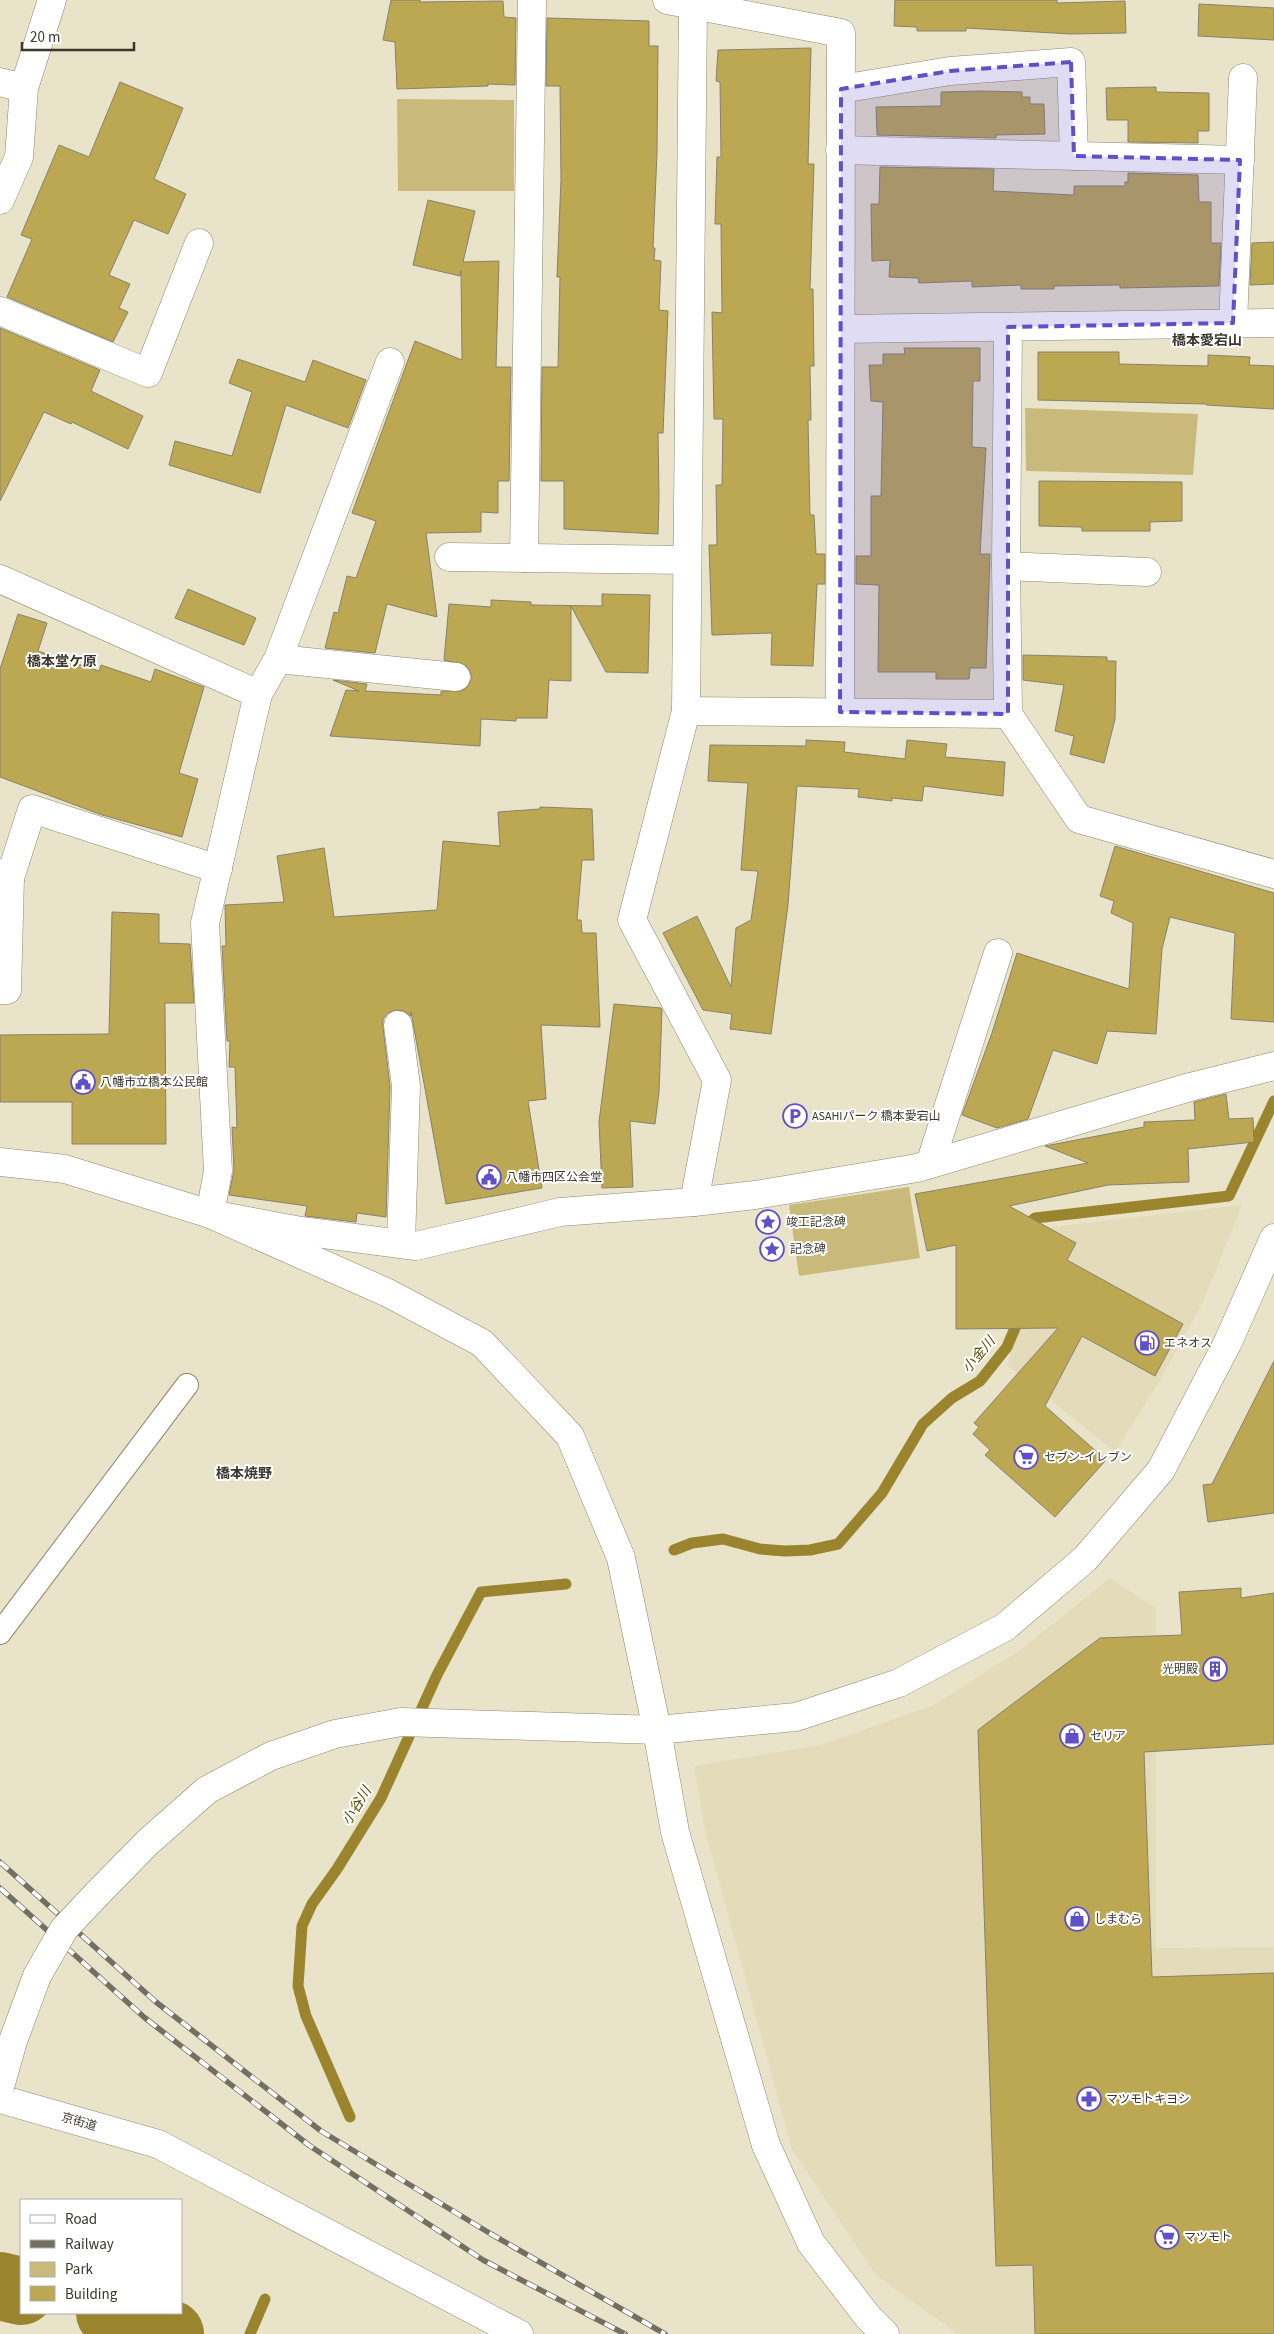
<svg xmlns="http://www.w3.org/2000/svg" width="1274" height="2334" font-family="'Source Sans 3','Noto Sans JP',sans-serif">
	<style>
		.built { fill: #e3dbb9 }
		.green { fill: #c9b97b }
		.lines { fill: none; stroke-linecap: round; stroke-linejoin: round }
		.stream { stroke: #9a852e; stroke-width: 11 }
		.river { stroke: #9a852e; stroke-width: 68 }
		.building { fill: #bca753; stroke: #88826b }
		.service-casing { stroke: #8e8870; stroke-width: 24 }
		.minor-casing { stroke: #8e8870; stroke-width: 29 }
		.tertiary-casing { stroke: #8e8870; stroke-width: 29 }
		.service { stroke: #fff; stroke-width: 22 }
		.minor { stroke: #fff; stroke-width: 28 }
		.tertiary { stroke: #fff; stroke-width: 28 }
		.rail-casing { stroke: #747061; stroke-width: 5.5 }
		.rail { stroke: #fff; stroke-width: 4; stroke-dasharray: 11; stroke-linecap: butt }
		.tertiary-bridge-casing { stroke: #8e8870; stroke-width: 29; stroke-linecap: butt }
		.tertiary-bridge { stroke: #fff; stroke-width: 28 }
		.marked { fill: #614fc7; fill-opacity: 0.2; stroke: #614fc7; stroke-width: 4; stroke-dasharray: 10 6; stroke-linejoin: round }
		.labels { text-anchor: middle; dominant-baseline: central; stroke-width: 4; stroke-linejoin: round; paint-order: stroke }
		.poi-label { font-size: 12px; fill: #3a372d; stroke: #fff; text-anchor: start }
		.street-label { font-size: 12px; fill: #3a372d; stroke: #fff }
		.neighbourhood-label { font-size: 14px; font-weight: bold; fill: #3a372d; stroke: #fff }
		.water-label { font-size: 14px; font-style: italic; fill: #5a4b06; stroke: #fff }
	</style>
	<rect width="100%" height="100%" fill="#e9e3c9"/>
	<g class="built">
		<polygon points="1242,1205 1203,1302 1160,1380 1115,1452 1007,1365 1025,1312 1043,1228"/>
		<polygon points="1110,1578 1156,1608 1156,1948 1274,1947 1274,2334 958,2334 876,2275 792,2149 705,1830 694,1766 821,1745 934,1705 1023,1648"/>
	</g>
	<g class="green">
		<polygon points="397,99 514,100 514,191 398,191"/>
		<polygon points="1025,408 1198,414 1193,475 1026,471"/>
		<polygon points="909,1187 920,1258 799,1276 789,1205"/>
	</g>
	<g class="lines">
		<g class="stream">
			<polyline points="1021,1229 1035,1218 1229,1196 1274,1101"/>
			<polyline points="674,1550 692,1543 723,1539 760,1549 785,1551 810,1550 838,1544 882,1493 923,1424 952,1398 980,1381 1007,1347 1018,1321 1018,1314"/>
			<polyline points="350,2117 306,2016 298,1986 302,1926 312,1904 337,1869 381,1798 437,1675 481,1592 566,1584"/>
			<polyline points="250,2334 265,2299"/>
		</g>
		<g class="river">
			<polyline points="0,2286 21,2291"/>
			<polyline points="110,2313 170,2334"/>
		</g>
	</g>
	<g class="building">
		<polygon points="391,0 420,0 420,2 503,1 504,17 516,18 515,85 488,84 488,86 397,89 395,42 383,40"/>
		<polygon points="895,0 1057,0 1057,3 1125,1 1126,33 1071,34 966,28 966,31 917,31 917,27 894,26"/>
		<polygon points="1199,4 1274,8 1274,40 1198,36"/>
		<polygon points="547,18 649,21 649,46 658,46 657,152 653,248 655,248 654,260 661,261 659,310 668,311 663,433 658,433 659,497 658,534 564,529 564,481 541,481 542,367 558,367 560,277 557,277 561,179 560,86 546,86"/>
		<polygon points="811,48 808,164 814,164 810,289 813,289 814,366 810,366 811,420 808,420 810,515 814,515 816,554 825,554 825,584 817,584 813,666 771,665 772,633 712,635 709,545 717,545 716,485 722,485 723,419 714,419 712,312 722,313 721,224 715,224 717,157 721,157 720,82 716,81 718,50"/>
		<polygon points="120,82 183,108 154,179 186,194 168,234 134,220 109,275 130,284 119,308 128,312 113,342 7,297 32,239 21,235 59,145 89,157"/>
		<polygon points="1156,87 1156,92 1209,93 1209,131 1198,131 1198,143 1128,142 1128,120 1107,120 1106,88"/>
		<polygon points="982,91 1022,92 1022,97 1030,97 1030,104 1044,104 1045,134 996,135 996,138 877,135 876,107 941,106 941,92"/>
		<polygon points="880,167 994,169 993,191 1074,195 1074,186 1125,186 1125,182 1128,182 1128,173 1198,175 1199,202 1211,202 1211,243 1221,243 1219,286 1120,288 1120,285 1054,286 1054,289 1021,289 1021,285 972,287 972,281 919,283 918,278 889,277 890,260 872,261 871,204 879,204"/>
		<polygon points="428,200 475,211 463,262 499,261 496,367 511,367 509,481 498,481 498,513 481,512 481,532 426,533 437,617 387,604 375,653 325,648 334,612 338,613 347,576 356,578 376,521 352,513 415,341 462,360 461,271 460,276 413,265"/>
		<polygon points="1274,242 1274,284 1250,285 1252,243"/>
		<polygon points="0,328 100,370 91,391 143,416 128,449 72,422 71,424 44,412 0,501"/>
		<polygon points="904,348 980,348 980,381 973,381 972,447 986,448 980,554 990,554 989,586 986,668 970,668 969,679 936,679 936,672 878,672 879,585 856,584 856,556 871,556 871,496 881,496 883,402 871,401 869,365 883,365 883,354 905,354"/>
		<polygon points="1038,352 1119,352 1119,364 1208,366 1208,355 1250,357 1249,365 1274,366 1274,409 1206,405 1206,404 1038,400"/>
		<polygon points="238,359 305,382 313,360 366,380 348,428 286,405 260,493 169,465 175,441 232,456 252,392 229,383"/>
		<polygon points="1039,481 1182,482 1182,521 1150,522 1150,531 1082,531 1082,527 1039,526"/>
		<polygon points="188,589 256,618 244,645 175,618"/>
		<polygon points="602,594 650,595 648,673 606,672 571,606 571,681 549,680 547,718 516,718 516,721 481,719 480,746 330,736 346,690 359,691 333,680 367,684 365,691 441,695 441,691 462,691 468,686 472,678 470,671 465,665 444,660 449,604 491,607 491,600 531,602 531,605 602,606"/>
		<polygon points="18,614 47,623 38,651 99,671 101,665 151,682 155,669 204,687 179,773 198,779 182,837 102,815 0,777 0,669"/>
		<polygon points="1023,655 1107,657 1107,661 1116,661 1115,719 1104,763 1070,754 1074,736 1055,731 1064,685 1023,680"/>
		<polygon points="806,740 845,742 844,752 905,759 907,740 947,744 945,757 1005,762 1003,796 924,786 922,801 892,798 892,801 858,797 859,789 797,786 788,905 771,1034 730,1029 732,1014 703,1010 663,933 697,916 731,987 736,928 751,920 758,871 741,870 748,783 708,781 710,745 806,746"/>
		<polygon points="540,807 592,809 594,860 582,860 577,920 581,920 582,933 596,933 600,1027 541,1025 546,1099 528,1101 542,1188 446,1204 411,1012 411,1016 404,1011 396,1010 388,1013 383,1019 383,1027 390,1087 386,1217 357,1213 356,1222 305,1216 307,1206 229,1195 234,1170 232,1127 237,1128 235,1067 229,1067 230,1041 227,1041 222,946 226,946 225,905 284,902 277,856 324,848 334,917 437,910 443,841 500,846 498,812 540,809"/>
		<polygon points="1115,846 1274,893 1274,1022 1231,1019 1235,933 1170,917 1162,949 1156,1034 1107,1031 1097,1064 1053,1050 1028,1119 997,1128 962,1115 992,1033 1017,953 1129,989 1133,923 1111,913 1114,901 1100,896"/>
		<polygon points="112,912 159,914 159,943 190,944 194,1003 165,1003 166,1144 72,1144 72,1102 0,1102 0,1035 109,1034"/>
		<polygon points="614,1004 661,1008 662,1010 659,1092 655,1124 630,1121 633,1187 602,1188 599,1122"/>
		<polygon points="1226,1094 1229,1119 1253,1118 1254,1142 1188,1149 1189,1182 1108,1185 1009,1206 1076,1243 1067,1260 1183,1324 1155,1376 1082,1336 1045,1406 1106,1460 1055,1517 985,1455 990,1450 973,1434 979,1427 974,1423 1058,1328 956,1329 956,1245 927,1251 915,1194 1088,1163 1045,1146 1144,1127 1144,1122 1195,1120 1194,1102"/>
		<polygon points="1274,1361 1274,1513 1208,1522 1203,1485 1212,1484"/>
		<polygon points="1241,1588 1241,1598 1274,1593 1274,1744 1144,1752 1152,1977 1274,1973 1274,2334 1035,2334 1033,2265 996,2266 978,1730 1100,1638 1182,1635 1179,1592"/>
	</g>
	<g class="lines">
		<g class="service-casing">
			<polyline id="service" points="0,1633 187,1385"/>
		</g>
		<g class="minor-casing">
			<g id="minor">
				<polyline points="667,0 841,33 840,712"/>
				<polyline points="693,4 686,711 632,920 717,1080 694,1202"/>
				<polyline points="0,82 24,88"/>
				<polyline points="841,89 950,71 1071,62 1074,156"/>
				<polyline points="840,150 1240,160"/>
				<polyline points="0,200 19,157 24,88 52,0"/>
				<polyline points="0,311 148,373 199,243"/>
				<polyline points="1233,323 1243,78"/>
				<polyline points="1008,327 1006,566 1008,714 1079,819 1274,874"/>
				<polyline points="841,329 1274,323"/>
				<polyline points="449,557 686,560"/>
				<polyline points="524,558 532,0"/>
				<polyline points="1006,566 1147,572"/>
				<polyline points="0,579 258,694 205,923 218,1171 210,1214 301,1231 416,1246 560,1212 694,1202 755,1195 917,1168 1190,1087 1274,1066"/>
				<polyline points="278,659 456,677"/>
				<polyline points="258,694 278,659 390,362"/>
				<polyline points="686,711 1008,714"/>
				<polyline points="0,873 10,878 7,990 0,990"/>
				<polyline points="10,878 32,809 218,869"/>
				<polyline points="398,1025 406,1086 401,1242"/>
				<polyline points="0,1162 65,1169 210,1214 388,1293 482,1343 570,1436 621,1558 657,1730"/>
				<polyline points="930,1164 998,953"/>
				<polyline points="0,2099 158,2144"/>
				<polyline points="766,2145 811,2243 868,2317 885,2334"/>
			</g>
		</g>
		<g class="tertiary-casing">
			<g id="tertiary">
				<polyline points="657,1730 675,1832 766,2145"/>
				<polyline points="97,1894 148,1842 207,1790 271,1756 335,1734 401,1722 657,1730 796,1717 899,1683 1005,1627 1085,1559 1161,1470 1228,1342 1274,1238"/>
				<polyline points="158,2144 519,2334"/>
			</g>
		</g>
		<use href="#service" class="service"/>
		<use href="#minor" class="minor"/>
		<use href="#tertiary" class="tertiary"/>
		<g class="rail-casing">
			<g id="rail">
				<polyline points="0,1862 156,2002 321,2131 491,2234 665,2334"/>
				<polyline points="0,1888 145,2018 310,2146 483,2260 625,2334"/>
			</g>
		</g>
		<use href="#rail" class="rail"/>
		<g class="tertiary-bridge-casing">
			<polyline id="tertiary-bridge" points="0,2087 13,2041 37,1976 64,1929 97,1894"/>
		</g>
		<use href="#tertiary-bridge" class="tertiary-bridge"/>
	</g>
	<path class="marked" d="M1071 62 1074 156 1240 160 1233 323 1008 327V714L840 712 841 89 950 71Z"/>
	<defs>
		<g id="civic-ring" transform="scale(1.25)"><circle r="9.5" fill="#fff" stroke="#614fc7" stroke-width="1.5"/><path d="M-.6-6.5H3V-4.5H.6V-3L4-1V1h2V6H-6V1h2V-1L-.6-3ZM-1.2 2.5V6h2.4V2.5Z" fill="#614fc7"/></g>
		<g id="parking-ring" transform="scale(1.25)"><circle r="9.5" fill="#fff" stroke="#614fc7" stroke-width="1.5"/><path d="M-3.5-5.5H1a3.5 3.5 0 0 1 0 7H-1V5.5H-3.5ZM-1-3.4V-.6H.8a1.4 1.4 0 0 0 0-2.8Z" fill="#614fc7"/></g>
		<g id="sight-ring" transform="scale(1.25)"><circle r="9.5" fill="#fff" stroke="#614fc7" stroke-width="1.5"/><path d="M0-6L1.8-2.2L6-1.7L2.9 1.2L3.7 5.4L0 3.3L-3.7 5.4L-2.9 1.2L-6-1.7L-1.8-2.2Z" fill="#614fc7"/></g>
		<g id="fuel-ring" transform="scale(1.25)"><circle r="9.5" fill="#fff" stroke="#614fc7" stroke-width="1.5"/><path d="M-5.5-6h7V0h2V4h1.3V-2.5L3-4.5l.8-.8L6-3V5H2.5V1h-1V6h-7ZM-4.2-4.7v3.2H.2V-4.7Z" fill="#614fc7"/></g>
		<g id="supermarket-ring" transform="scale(1.25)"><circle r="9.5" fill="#fff" stroke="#614fc7" stroke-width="1.5"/><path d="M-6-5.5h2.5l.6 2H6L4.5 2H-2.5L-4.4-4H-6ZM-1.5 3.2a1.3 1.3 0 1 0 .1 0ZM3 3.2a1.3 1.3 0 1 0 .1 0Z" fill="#614fc7"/></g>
		<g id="building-ring" transform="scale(1.25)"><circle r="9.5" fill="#fff" stroke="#614fc7" stroke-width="1.5"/><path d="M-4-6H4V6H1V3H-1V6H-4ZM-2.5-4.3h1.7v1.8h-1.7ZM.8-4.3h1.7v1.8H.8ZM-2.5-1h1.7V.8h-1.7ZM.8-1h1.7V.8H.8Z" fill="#614fc7"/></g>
		<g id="shop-ring" transform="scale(1.25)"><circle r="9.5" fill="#fff" stroke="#614fc7" stroke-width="1.5"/><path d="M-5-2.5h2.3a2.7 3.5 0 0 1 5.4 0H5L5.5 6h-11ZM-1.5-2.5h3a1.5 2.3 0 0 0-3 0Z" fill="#614fc7"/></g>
		<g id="pharmacy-ring" transform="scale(1.25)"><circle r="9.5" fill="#fff" stroke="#614fc7" stroke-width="1.5"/><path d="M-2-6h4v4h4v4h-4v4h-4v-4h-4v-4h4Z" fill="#614fc7"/></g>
	</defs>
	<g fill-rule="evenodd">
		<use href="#civic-ring" x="83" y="1082"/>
		<use href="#parking-ring" x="795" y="1116"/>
		<use href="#civic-ring" x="489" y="1177"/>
		<use href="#sight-ring" x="768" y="1222"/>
		<use href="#sight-ring" x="772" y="1249"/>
		<use href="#fuel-ring" x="1147" y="1343"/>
		<use href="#supermarket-ring" x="1026" y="1457"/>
		<use href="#building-ring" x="1215" y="1669"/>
		<use href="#shop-ring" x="1072" y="1736"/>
		<use href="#shop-ring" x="1077" y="1919"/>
		<use href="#pharmacy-ring" x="1089" y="2099"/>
		<use href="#supermarket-ring" x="1167" y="2237"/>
	</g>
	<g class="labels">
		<g class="poi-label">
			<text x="100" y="1082">八幡市立橋本公民館</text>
			<text x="812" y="1116">ASAHIパーク 橋本愛宕山</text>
			<text x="506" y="1177">八幡市四区公会堂</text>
			<text x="786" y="1222">竣工記念碑</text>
			<text x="790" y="1249">記念碑</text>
			<text x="1164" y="1343">エネオス</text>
			<text x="1044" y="1457">セブン-イレブン</text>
			<text x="1198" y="1669" text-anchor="end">光明殿</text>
			<text x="1090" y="1736">セリア</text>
			<text x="1094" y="1919">しまむら</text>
			<text x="1106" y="2099">マツモトキヨシ</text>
			<text x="1184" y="2237">マツモト</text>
		</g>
		<g class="street-label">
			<text transform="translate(79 2122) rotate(16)">京街道</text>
		</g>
		<g class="neighbourhood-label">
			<text x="1207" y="341">橋本愛宕山</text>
			<text x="62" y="662">橋本堂ケ原</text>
			<text x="244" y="1474">橋本焼野</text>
		</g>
		<g class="water-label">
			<text transform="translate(979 1355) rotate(-50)">小金川</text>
			<text transform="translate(357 1806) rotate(-58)">小谷川</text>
		</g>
	</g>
	<rect x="20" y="2199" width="162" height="115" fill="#ffffff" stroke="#b0afab"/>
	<rect x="30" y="2215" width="25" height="8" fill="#ffffff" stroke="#b0afab"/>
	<text x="65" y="2224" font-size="15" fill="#3a372d">Road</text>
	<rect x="30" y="2240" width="25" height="8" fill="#747061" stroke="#b0afab"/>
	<text x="65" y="2249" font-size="15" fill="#3a372d">Railway</text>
	<rect x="30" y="2262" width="25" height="15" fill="#c9b97b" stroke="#b0afab"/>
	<text x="65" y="2274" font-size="15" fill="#3a372d">Park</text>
	<rect x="30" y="2286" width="25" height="15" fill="#bca753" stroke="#b0afab"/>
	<text x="65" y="2299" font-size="15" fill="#3a372d">Building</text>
	<path d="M22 42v8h112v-8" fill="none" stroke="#3a372d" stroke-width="2.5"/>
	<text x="30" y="42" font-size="15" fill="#3a372d" stroke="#ffffff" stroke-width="4" paint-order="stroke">20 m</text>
</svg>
